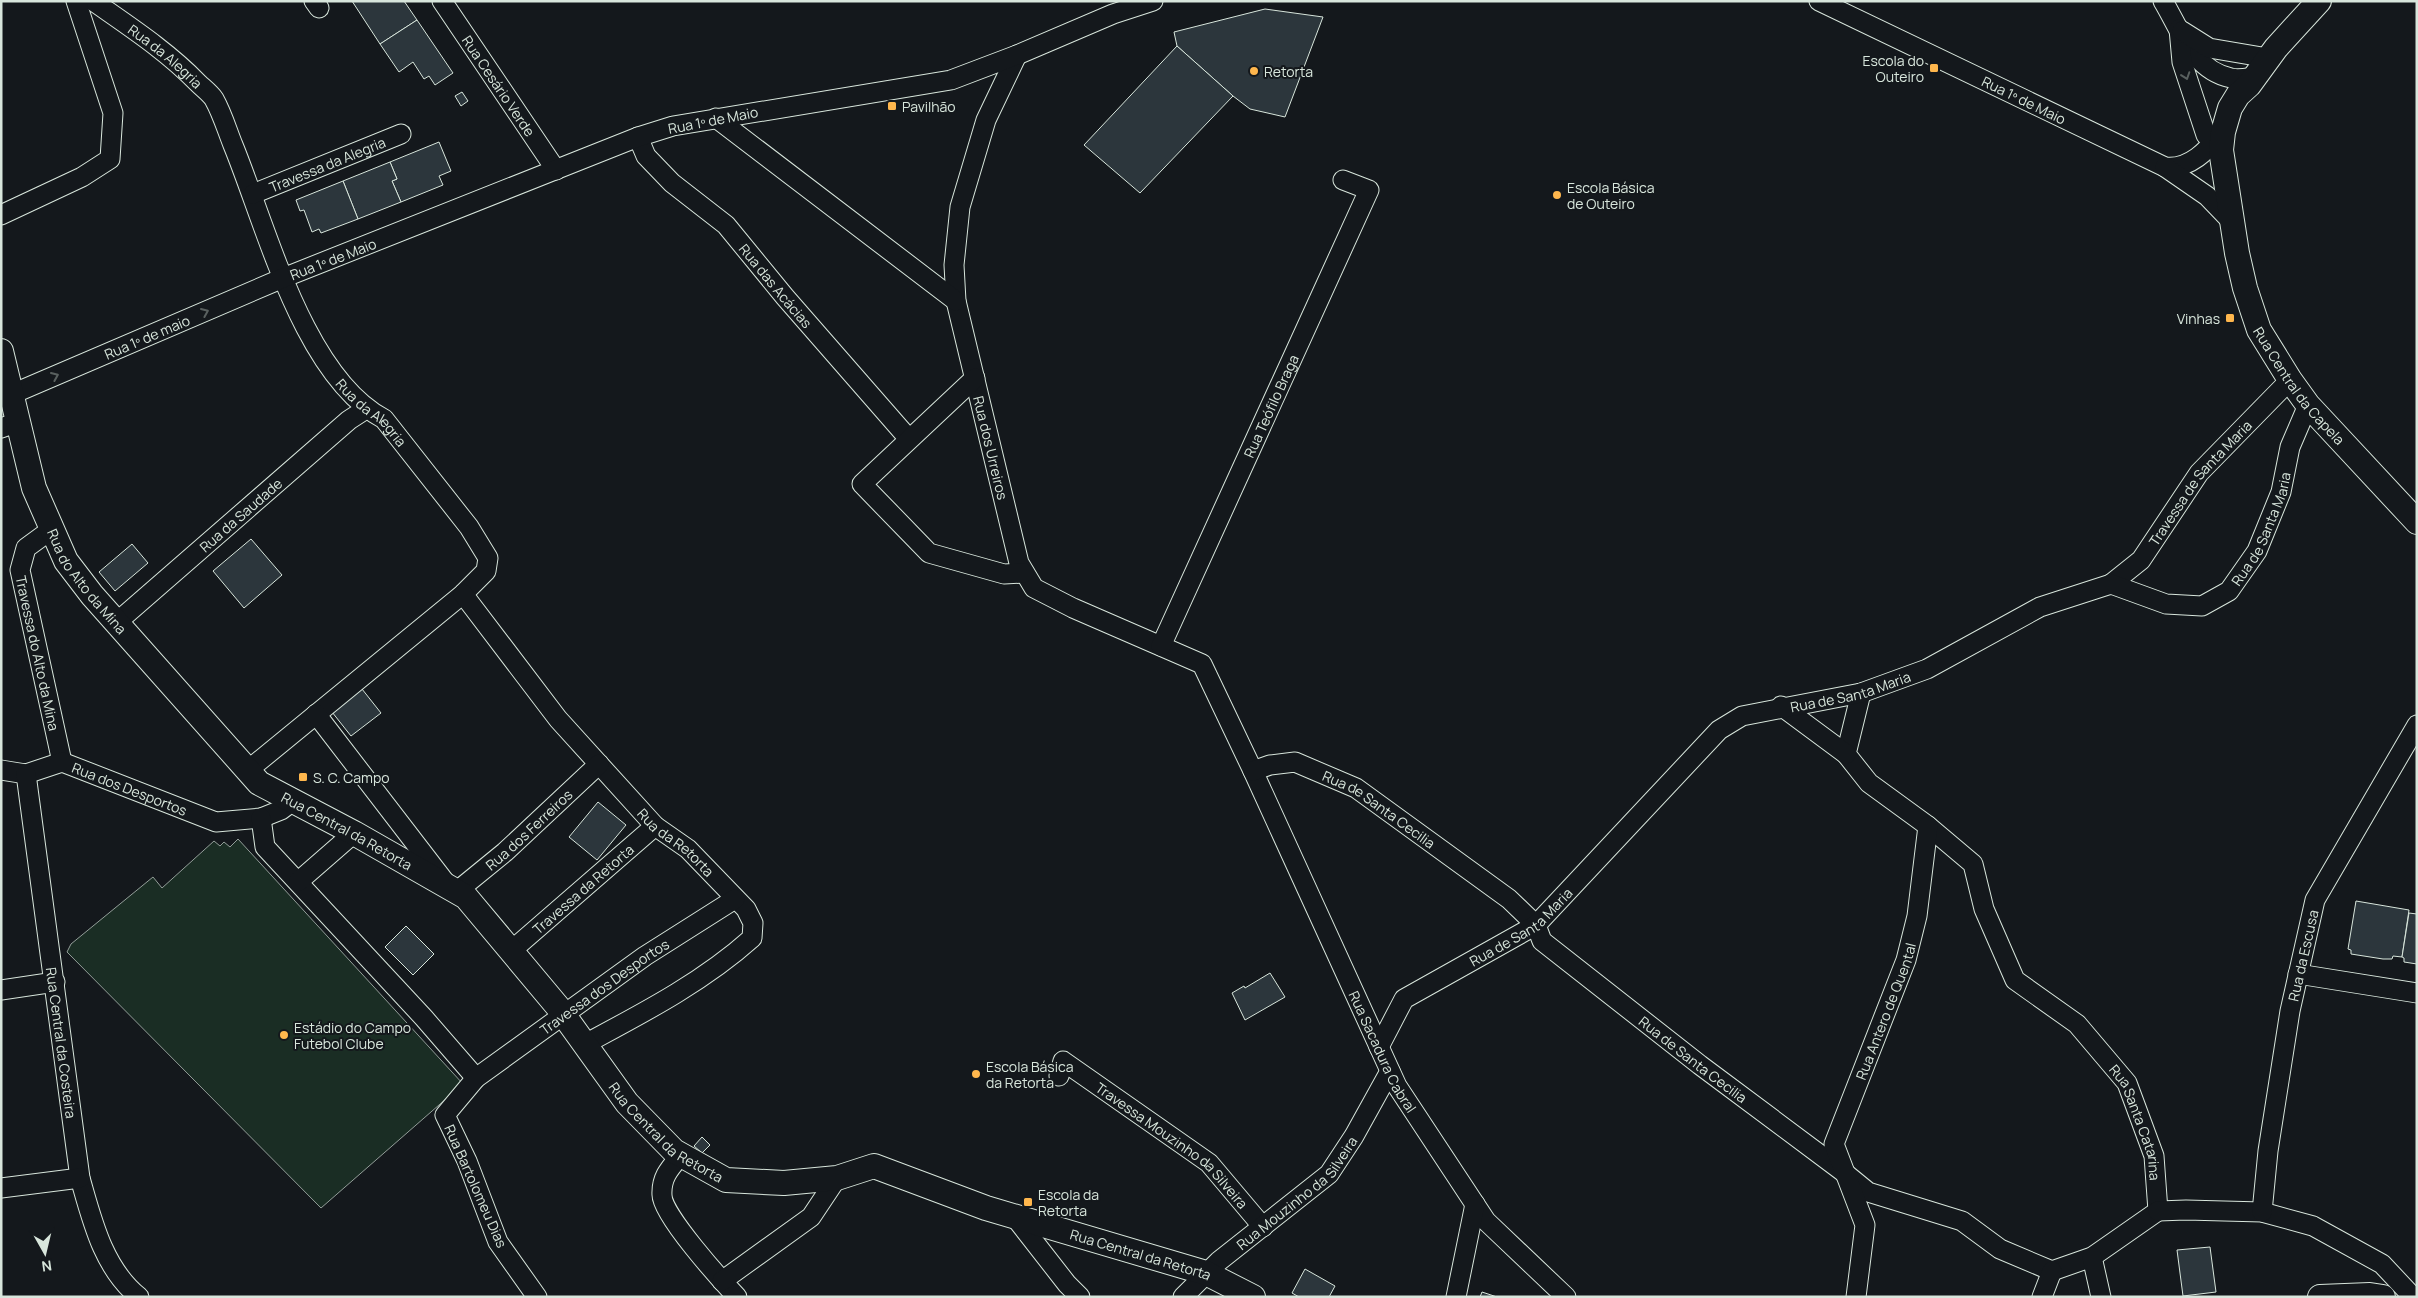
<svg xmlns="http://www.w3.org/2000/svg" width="2418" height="1298" font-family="Manrope,sans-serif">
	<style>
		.green { fill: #1a2d24; stroke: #939e99 }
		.building { fill: #2c363c; stroke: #d8e6dc }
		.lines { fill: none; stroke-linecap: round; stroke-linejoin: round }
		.minor-casing { stroke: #d8e6dc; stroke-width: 21 }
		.tertiary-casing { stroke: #d8e6dc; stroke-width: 26 }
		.minor { stroke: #14181c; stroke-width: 19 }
		.tertiary { stroke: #14181c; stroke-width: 24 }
		.oneway { stroke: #59605f }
		.poi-dot { fill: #ffb74d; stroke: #14181c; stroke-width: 2 }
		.labels { text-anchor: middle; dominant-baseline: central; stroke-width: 4; stroke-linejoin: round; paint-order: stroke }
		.street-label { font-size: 14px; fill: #d8e6dc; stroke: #14181c }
		.poi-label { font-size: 14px; fill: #d8e6dc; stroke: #14181c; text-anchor: start }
	</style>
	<rect width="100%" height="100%" fill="#14181c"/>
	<polygon class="green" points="238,839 463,1084 321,1208 67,952 71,944 153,877 162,888 214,841 220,846 224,842 230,847"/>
	<g class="building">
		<polygon points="352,1 404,1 417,20 380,44"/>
		<polygon points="1265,9 1323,17 1285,117 1250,109 1233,96 1177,46 1174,32"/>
		<polygon points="417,20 453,73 435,85 429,76 424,79 413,62 399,72 380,44"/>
		<polygon points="1177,46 1233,96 1140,193 1084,145"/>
		<polygon points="462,92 468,101 461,106 455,96"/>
		<polygon points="439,142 451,171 439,176 443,185 401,202 392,181 397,179 390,162"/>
		<polygon points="390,162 397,179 392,181 401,202 358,219 343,181"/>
		<polygon points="343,181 358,219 321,233 319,229 312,232 304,210 300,211 296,200"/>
		<polygon points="251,539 282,575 244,608 213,571"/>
		<polygon points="132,544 148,563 115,591 99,572"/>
		<polygon points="362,689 381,713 351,736 332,712"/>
		<polygon points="598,802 626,825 597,860 569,837"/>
		<polygon points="2356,901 2409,910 2402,957 2393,956 2392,959 2383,959 2351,954 2351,950 2348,949"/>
		<polygon points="2409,913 2417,914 2417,964 2404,962 2404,958 2402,957"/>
		<polygon points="406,926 434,954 413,975 385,947"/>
		<polygon points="1270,973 1285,997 1245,1020 1232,993 1244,986 1245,988"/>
		<polygon points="702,1137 710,1145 702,1153 694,1146"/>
		<polygon points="2210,1247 2216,1292 2183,1296 2177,1250"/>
		<polygon points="1305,1269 1335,1286 1329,1297 1299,1297 1292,1293"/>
		<polygon points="1482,1292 1497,1297 1480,1297"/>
	</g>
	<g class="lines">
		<g class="minor-casing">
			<g id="minor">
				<path id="s1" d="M93 1C130 27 167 51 198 83 203 88 210 93 214 99 222 113 227 130 233 145 266 225 303 376 384 419L469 527 488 558 486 571 463 594 247 771"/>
				<polyline points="314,1 319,8"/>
				<path id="s2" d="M442 1 556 170"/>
				<path d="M1819 1 2165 167C2190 170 2208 149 2223 132"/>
				<path d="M2163 1C2181 31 2193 70 2231 78 2238 80 2247 78 2255 77"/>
				<polyline points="2179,29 2182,62 2206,135 2221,150"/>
				<polyline points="2182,31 2209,48 2268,58"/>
				<path id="s3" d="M1017 55 986 120 960 207 954 265 956 301 1019 563 1034 588 1073 608 1202 664 1253 771 1397 1086 1486 1221 1566 1297"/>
				<polyline points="716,118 956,301"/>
				<path id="s4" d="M638 137 646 156 672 183 726 225 785 297 909 439"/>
				<polyline points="2165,167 2207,196 2232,222"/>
				<path id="s5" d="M253 194 401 134"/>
				<polyline points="1,215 82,177 110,159 113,113 76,1"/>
				<polyline points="975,378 862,484 929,553 1004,574 1024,573"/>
				<polyline points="10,395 283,278 638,137 673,126 951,80 1017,55 1113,14 1153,1"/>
				<polyline points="1,428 18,422"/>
				<path id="s6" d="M52 529 26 548 20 570 62 762"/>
				<path id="s7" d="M2111 584 2141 560 2199 473 2290 380"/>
				<path id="s8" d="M463 594 558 719 655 826 688 849 746 909 753 923 752 938C703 982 643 1013 585 1044"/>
				<path id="s9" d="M116 623 349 420 366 409"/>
				<path id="s10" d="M1161 646 1369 190 1343 180"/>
				<path id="s11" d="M1861 693 1846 754 1869 783 1928 826 1973 864 1984 909 2015 980 2077 1024 2127 1083 2154 1156 2158 1211"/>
				<polyline points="1781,706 1846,754"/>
				<polyline points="316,714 445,882"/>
				<path id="s12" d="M1 770 26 774 62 762 216 822 261 818 281 810 293 801"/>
				<path id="s13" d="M1253 771 1270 765 1295 762 1356 788 1509 899 1536 925 1542 941 1700 1065 1846 1174 1868 1192 1962 1221 2000 1249 2052 1271 2092 1257 2158 1211"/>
				<path id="s14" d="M26 774 80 1178C92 1220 103 1268 139 1297"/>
				<polyline points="261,818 265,847 424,1018 476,1078"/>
				<polyline points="299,881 354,833"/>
				<path id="s15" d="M456 892 505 852 599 764"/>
				<path id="s16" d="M511 951 655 826"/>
				<polyline points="2298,974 2417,993"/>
				<polyline points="1,990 55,982"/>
				<path id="s17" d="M1379 1047 1404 999 1536 925 1719 730 1742 716 1861 693 1927 669 2040 607 2111 584 2166 604 2202 606 2229 591 2257 551 2281 492 2290 447 2308 405"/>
				<path id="s18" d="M1059 1076 1063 1061 1209 1163 1263 1227"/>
				<path d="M681 1155C670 1168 661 1177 662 1195 662 1215 722 1281 737 1297"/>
				<polyline points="1,1188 80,1178"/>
				<polyline points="2158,1211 2186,1210 2262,1212 2313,1226 2382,1264 2413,1297"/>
				<path id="s19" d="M2262 1212 2268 1151 2290 1011 2315 900 2417 725"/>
				<polyline points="1014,1216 1067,1284 1080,1297"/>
				<polyline points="2092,1257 2101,1297"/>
				<polyline points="722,1281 811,1217 837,1178"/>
				<path id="s20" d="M537 1297 498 1242 467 1161 445 1115 476 1078 645 956 735 899"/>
				<path id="s21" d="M1183 1297 1219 1261 1329 1174 1354 1136 1390 1071"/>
				<polyline points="1456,1297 1475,1204"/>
				<path id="s22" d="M1856 1297 1865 1225 1834 1144 1906 960 1917 916 1928 826"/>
				<polyline points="2042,1297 2052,1271"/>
			</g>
		</g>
		<g class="tertiary-casing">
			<g id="tertiary">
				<path id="s23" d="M2319 1 2276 48 2249 85 2238 95 2230 108 2223 132 2221 150 2237 253 2245 288 2259 330 2290 380 2308 405 2417 522"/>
				<path id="s24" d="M1 351 34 488 66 561 92 595 259 783 354 833 466 897 558 1007 627 1103 674 1151 726 1180 784 1183 837 1178 874 1166 986 1208 1206 1273 1253 1297"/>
				<polyline points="2320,1297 2370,1295 2383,1297"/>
			</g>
		</g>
		<use href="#minor" class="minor"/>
		<use href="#tertiary" class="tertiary"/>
	</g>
	<defs><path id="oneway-chevron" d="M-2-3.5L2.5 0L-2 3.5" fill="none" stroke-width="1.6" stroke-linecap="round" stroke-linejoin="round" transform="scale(1.25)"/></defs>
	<g class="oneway">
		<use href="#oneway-chevron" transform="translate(2186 76) rotate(71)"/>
		<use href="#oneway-chevron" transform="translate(205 312) rotate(-23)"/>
		<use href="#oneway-chevron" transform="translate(55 376) rotate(-23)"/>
	</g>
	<g class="poi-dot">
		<rect x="1929" y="63" width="10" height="10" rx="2.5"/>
		<circle cx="1254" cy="71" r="5"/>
		<rect x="887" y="101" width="10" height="10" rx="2.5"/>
		<circle cx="1557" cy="195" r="5"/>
		<rect x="2225" y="313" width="10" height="10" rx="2.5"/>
		<rect x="298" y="772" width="10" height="10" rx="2.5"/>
		<circle cx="284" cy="1035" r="5"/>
		<circle cx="976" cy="1074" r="5"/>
		<rect x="1023" y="1197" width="10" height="10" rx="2.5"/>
	</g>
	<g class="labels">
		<g class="street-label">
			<text stroke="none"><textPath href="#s1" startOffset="91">Rua da Alegria</textPath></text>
			<text stroke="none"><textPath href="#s2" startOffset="102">Rua Cesário Verde</textPath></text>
			<text transform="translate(2024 100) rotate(26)">Rua 1º de Maio</text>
			<text transform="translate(713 120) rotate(-11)">Rua 1º de Maio</text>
			<text stroke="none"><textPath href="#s5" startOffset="80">Travessa da Alegria</textPath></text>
			<text transform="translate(333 259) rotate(-21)">Rua 1º de Maio</text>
			<text stroke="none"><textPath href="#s4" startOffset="205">Rua das Acácias</textPath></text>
			<text transform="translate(147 337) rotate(-23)">Rua 1º de maio</text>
			<text stroke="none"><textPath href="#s23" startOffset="436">Rua Central da Capela</textPath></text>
			<text stroke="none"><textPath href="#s10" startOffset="264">Rua Teófilo Braga</textPath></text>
			<text stroke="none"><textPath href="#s1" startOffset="511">Rua da Alegria</textPath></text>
			<text stroke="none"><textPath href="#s3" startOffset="408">Rua dos Urreiros</textPath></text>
			<text stroke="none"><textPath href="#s7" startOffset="136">Travessa de Santa Maria</textPath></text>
			<text stroke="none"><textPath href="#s9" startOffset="165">Rua da Saudade</textPath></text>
			<text stroke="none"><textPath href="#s17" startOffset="1091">Rua de Santa Maria</textPath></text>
			<text stroke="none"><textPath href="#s24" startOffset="249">Rua do Alto da Mina</textPath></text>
			<text stroke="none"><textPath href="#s6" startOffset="140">Travessa do Alto da Mina</textPath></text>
			<text stroke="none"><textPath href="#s17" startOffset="611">Rua de Santa Maria</textPath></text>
			<text stroke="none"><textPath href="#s12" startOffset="136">Rua dos Desportos</textPath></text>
			<text stroke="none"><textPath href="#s13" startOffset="140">Rua de Santa Cecilia</textPath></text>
			<text stroke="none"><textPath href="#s15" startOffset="96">Rua dos Ferreiros</textPath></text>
			<text stroke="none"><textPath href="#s24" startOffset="615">Rua Central da Retorta</textPath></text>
			<text stroke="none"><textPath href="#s8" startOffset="328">Rua da Retorta</textPath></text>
			<text stroke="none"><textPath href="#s16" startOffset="95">Travessa da Retorta</textPath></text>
			<text stroke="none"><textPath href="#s17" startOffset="192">Rua de Santa Maria</textPath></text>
			<text stroke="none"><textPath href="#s19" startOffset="260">Rua da Escusa</textPath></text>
			<text stroke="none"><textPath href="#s20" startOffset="411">Travessa dos Desportos</textPath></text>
			<text stroke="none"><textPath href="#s22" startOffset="302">Rua Antero de Quental</textPath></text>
			<text stroke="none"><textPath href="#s14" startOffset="271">Rua Central da Costeira</textPath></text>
			<text stroke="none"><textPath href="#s3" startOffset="1168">Rua Sacadura Cabral</textPath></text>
			<text stroke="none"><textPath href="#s13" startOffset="545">Rua de Santa Cecilia</textPath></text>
			<text stroke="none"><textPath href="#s11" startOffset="549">Rua Santa Catarina</textPath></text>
			<text stroke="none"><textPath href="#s24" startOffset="1062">Rua Central da Retorta</textPath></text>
			<text stroke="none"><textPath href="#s18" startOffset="154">Travessa Mouzinho da Silveira</textPath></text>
			<text transform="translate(476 1186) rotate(66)">Rua Bartolomeu Dias</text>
			<text stroke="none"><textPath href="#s21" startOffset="155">Rua Mouzinho da Silveira</textPath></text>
			<text stroke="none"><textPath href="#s24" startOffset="1571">Rua Central da Retorta</textPath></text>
		</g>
		<g class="poi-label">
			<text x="1924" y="60" text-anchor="end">Escola do<tspan x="1924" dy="16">Outeiro</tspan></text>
			<text x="1264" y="71">Retorta</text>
			<text x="902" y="106">Pavilhão</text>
			<text x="1567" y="187">Escola Básica<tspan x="1567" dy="16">de Outeiro</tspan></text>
			<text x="2220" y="318" text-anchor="end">Vinhas</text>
			<text x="313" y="777">S. C. Campo</text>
			<text x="294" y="1027">Estádio do Campo<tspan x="294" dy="16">Futebol Clube</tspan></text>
			<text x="986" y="1066">Escola Básica<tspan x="986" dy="16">da Retorta</tspan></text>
			<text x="1038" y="1194">Escola da<tspan x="1038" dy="16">Retorta</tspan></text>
		</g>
	</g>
	<rect width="2418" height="1298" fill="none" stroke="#d8e6dc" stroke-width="5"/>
	<g transform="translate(45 1253) rotate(172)" stroke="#14181c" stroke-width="4" paint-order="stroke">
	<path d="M0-4L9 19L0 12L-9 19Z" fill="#d8e6dc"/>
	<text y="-8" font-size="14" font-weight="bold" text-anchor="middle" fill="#d8e6dc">N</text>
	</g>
</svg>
